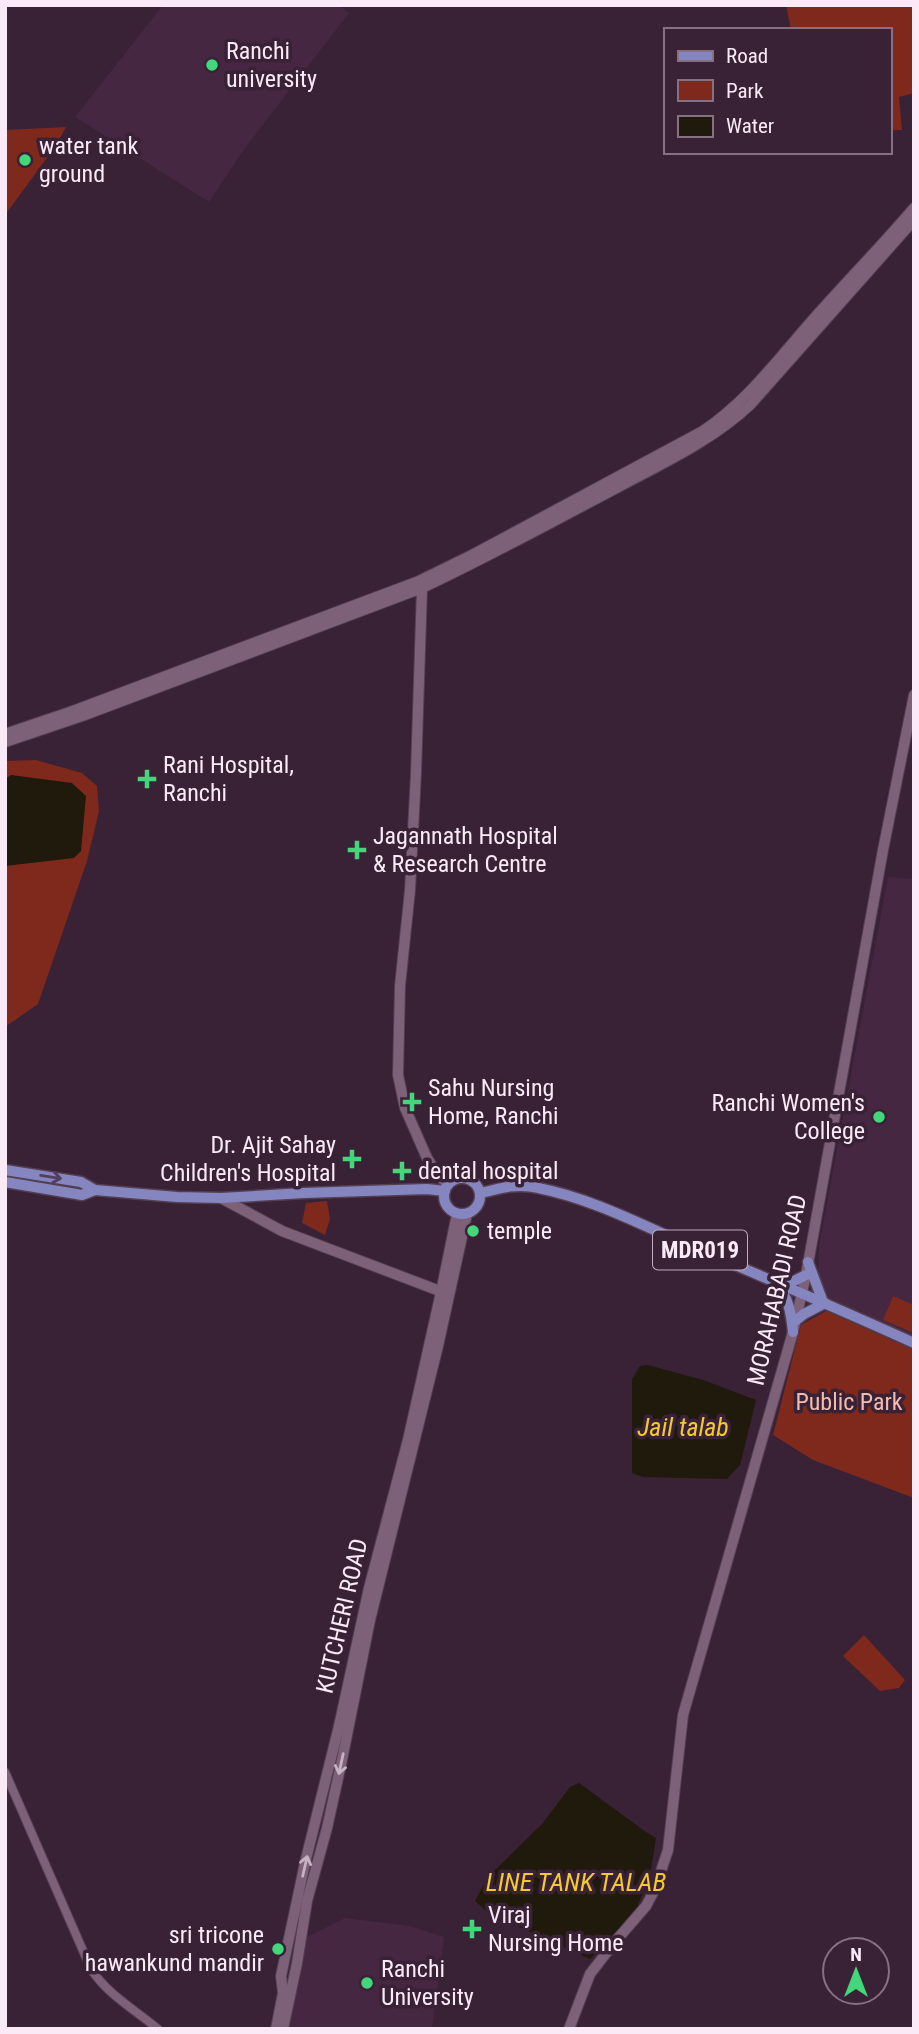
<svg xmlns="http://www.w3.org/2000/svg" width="919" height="2034" font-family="'Roboto Condensed',sans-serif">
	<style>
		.built { fill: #452741 }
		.green { fill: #7e291b }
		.water { fill: #1f1a0c }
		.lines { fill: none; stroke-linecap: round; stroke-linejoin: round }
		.tertiary-casing { stroke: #543f51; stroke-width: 10 }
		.secondary-casing { stroke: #543f51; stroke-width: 12 }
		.primary-casing { stroke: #543f51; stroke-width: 13 }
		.tertiary { stroke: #7d6179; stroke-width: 8 }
		.secondary { stroke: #7d6179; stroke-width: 10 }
		.primary { stroke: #8586c0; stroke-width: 10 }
		.oneway { stroke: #503f5f }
		.oneway2 { stroke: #c8b3c5 }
		.poi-dot { fill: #43d77b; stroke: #392136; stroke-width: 2.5 }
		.labels { text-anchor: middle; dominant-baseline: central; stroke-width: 7; stroke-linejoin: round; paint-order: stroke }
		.shield { fill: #392136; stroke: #c0adbd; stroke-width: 2 }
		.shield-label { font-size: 23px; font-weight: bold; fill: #fae9f7 }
		.poi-label { font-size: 24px; fill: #fae9f7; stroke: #392136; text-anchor: start }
		.street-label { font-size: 24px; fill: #fae9f7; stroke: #392136 }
		.park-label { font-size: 24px; fill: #f2bcb1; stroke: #392136 }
		.water-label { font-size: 26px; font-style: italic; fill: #f4c931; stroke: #392136 }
	</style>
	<rect width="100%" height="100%" fill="#392136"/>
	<g class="built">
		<polygon points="163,5 339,5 349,13 245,148 209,202 75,117"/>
		<polygon points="888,877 914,879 914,1337 825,1297 818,1276 819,1246"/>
		<polygon points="345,1918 410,1926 444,1937 432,2029 286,2029 307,1937"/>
	</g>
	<g class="green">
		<polygon points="786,5 914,5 914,93 899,97 902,130 889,130 889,30 791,30"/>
		<polygon points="66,127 55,147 5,215 5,130"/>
		<polygon points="36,760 82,773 97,786 99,811 87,861 38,1004 5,1027 5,761"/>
		<polygon points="327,1201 330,1219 325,1235 302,1223 306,1203"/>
		<polygon points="893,1296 914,1305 914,1333 883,1320"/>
		<polygon points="826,1311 914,1350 914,1498 813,1460 773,1435 801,1325"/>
		<polygon points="864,1635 905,1680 899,1688 880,1691 843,1656"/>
	</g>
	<g class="water">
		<polygon points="11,775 72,783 86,796 81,851 74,858 5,866 5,779"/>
		<polygon points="648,1365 703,1380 756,1400 740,1465 727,1479 643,1477 632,1473 632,1379 640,1366"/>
		<polygon points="579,1783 646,1832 656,1838 650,1875 635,1913 590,1959 490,1914 475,1901 488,1877 542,1824 570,1787"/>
	</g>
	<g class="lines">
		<g class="tertiary-casing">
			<path id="tertiary" d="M5 1772 91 1969C108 1995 134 2009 158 2029"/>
		</g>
		<g class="secondary-casing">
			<g id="secondary">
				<polyline points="420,585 422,588 416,773 410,890 400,986 398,1075 405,1108 427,1158 436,1172 448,1185"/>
				<path d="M5 734 70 712 419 581 472 555 703 431C746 402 775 363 809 324 843 285 880 248 914 208"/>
				<path d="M5 742 85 715 422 588C486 558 548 524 611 491 659 465 711 442 751 404L914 220"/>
				<polyline points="221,1198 282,1231 445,1293"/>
				<polyline points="276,2029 283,1993 281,1976 305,1863 339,1726 369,1588 408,1440 441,1292 457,1214"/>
				<polyline points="283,2029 297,1963 307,1901 327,1828 342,1760 370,1620 438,1346 467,1214"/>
				<polyline points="569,2029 590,1974 614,1943 646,1906 655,1889 668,1850 683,1715 793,1332 806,1275 883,850 914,695"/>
			</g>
		</g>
		<g class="primary-casing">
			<g id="primary">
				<polyline points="5,1170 81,1182 95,1190 177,1197 221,1198 304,1193 427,1189 445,1191"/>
				<circle cx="462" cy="1196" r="18"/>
				<polyline points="5,1182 82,1195 95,1190"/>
				<path d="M481 1193C500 1188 518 1183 538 1188 590 1198 640 1224 688 1245 764 1277 839 1309 914 1343"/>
				<polyline points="808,1262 823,1302"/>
				<path d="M776 1283C789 1298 791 1313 793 1332"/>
				<polyline points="784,1286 806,1275"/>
				<polyline points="795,1321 804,1314 825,1303"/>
			</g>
		</g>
		<use href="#tertiary" class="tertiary"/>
		<use href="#secondary" class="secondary"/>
		<use href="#primary" class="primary"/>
	</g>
	<defs><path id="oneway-shaft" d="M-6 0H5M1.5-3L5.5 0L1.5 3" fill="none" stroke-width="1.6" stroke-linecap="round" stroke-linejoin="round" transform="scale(1.75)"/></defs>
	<use class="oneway" href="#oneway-shaft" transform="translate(51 1177) rotate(9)"/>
	<g class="oneway2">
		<use href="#oneway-shaft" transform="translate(341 1764) rotate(102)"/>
		<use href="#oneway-shaft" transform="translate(305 1866) rotate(-77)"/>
	</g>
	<g class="poi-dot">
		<circle cx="212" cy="65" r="7"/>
		<circle cx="25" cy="160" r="7"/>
		<path d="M143.5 768.5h7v7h7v7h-7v7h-7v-7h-7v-7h7z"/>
		<path d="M353.5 839.5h7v7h7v7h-7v7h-7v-7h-7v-7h7z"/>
		<path d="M408.5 1091.5h7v7h7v7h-7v7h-7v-7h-7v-7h7z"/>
		<circle cx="879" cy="1117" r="7"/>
		<path d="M348.5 1148.5h7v7h7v7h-7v7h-7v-7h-7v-7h7z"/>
		<path d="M398.5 1160.5h7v7h7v7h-7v7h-7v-7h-7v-7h7z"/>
		<circle cx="473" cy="1231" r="7"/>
		<path d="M468.5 1918.5h7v7h7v7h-7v7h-7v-7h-7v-7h7z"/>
		<circle cx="278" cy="1949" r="7"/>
		<circle cx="367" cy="1983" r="7"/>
	</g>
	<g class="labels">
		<rect class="shield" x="653" y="1230.5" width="94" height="39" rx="5"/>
		<g class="shield-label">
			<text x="700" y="1250">MDR019</text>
		</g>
		<g class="poi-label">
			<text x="226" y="51">Ranchi<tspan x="226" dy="28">university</tspan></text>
			<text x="39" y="146">water tank<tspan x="39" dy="28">ground</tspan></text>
			<text x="163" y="765">Rani Hospital,<tspan x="163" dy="28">Ranchi</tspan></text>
			<text x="373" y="836">Jagannath Hospital<tspan x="373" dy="28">&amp; Research Centre</tspan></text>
			<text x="428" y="1088">Sahu Nursing<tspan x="428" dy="28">Home, Ranchi</tspan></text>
			<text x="865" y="1103" text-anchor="end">Ranchi Women's<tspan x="865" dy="28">College</tspan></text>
			<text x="336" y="1145" text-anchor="end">Dr. Ajit Sahay<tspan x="336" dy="28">Children's Hospital</tspan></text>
			<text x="418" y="1171">dental hospital</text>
			<text x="487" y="1231">temple</text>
			<text x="488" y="1915">Viraj<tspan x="488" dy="28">Nursing Home</tspan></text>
			<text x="264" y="1935" text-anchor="end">sri tricone<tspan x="264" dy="28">hawankund mandir</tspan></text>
			<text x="381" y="1969">Ranchi<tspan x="381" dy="28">University</tspan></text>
		</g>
		<g class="street-label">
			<text transform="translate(777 1290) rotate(-77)">MORAHABADI ROAD</text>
			<text transform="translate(342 1616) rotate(-77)">KUTCHERI ROAD</text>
		</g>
		<g class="park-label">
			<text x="849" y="1402">Public Park</text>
		</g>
		<g class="water-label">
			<text x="683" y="1427">Jail talab</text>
			<text x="576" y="1882">LINE TANK TALAB</text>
		</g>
	</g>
	<rect width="919" height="2034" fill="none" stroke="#fae9f7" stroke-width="14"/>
	<rect x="664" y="28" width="228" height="126" fill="#392136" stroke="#867183" stroke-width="2"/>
	<rect x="678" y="51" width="35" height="10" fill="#8586c0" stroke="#867183" stroke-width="2"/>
	<text x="726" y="63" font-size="21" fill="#fae9f7">Road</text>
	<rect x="678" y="80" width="35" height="21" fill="#7e291b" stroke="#867183" stroke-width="2"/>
	<text x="726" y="98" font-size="21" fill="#fae9f7">Park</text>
	<rect x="678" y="116" width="35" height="21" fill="#1f1a0c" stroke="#867183" stroke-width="2"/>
	<text x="726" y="133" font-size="21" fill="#fae9f7">Water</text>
	<g transform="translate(856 1971)"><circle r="33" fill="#392136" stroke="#867183" stroke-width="2"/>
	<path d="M0-5L12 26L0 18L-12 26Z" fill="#43d77b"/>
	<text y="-10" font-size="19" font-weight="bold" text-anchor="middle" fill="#fae9f7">N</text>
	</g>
</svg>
